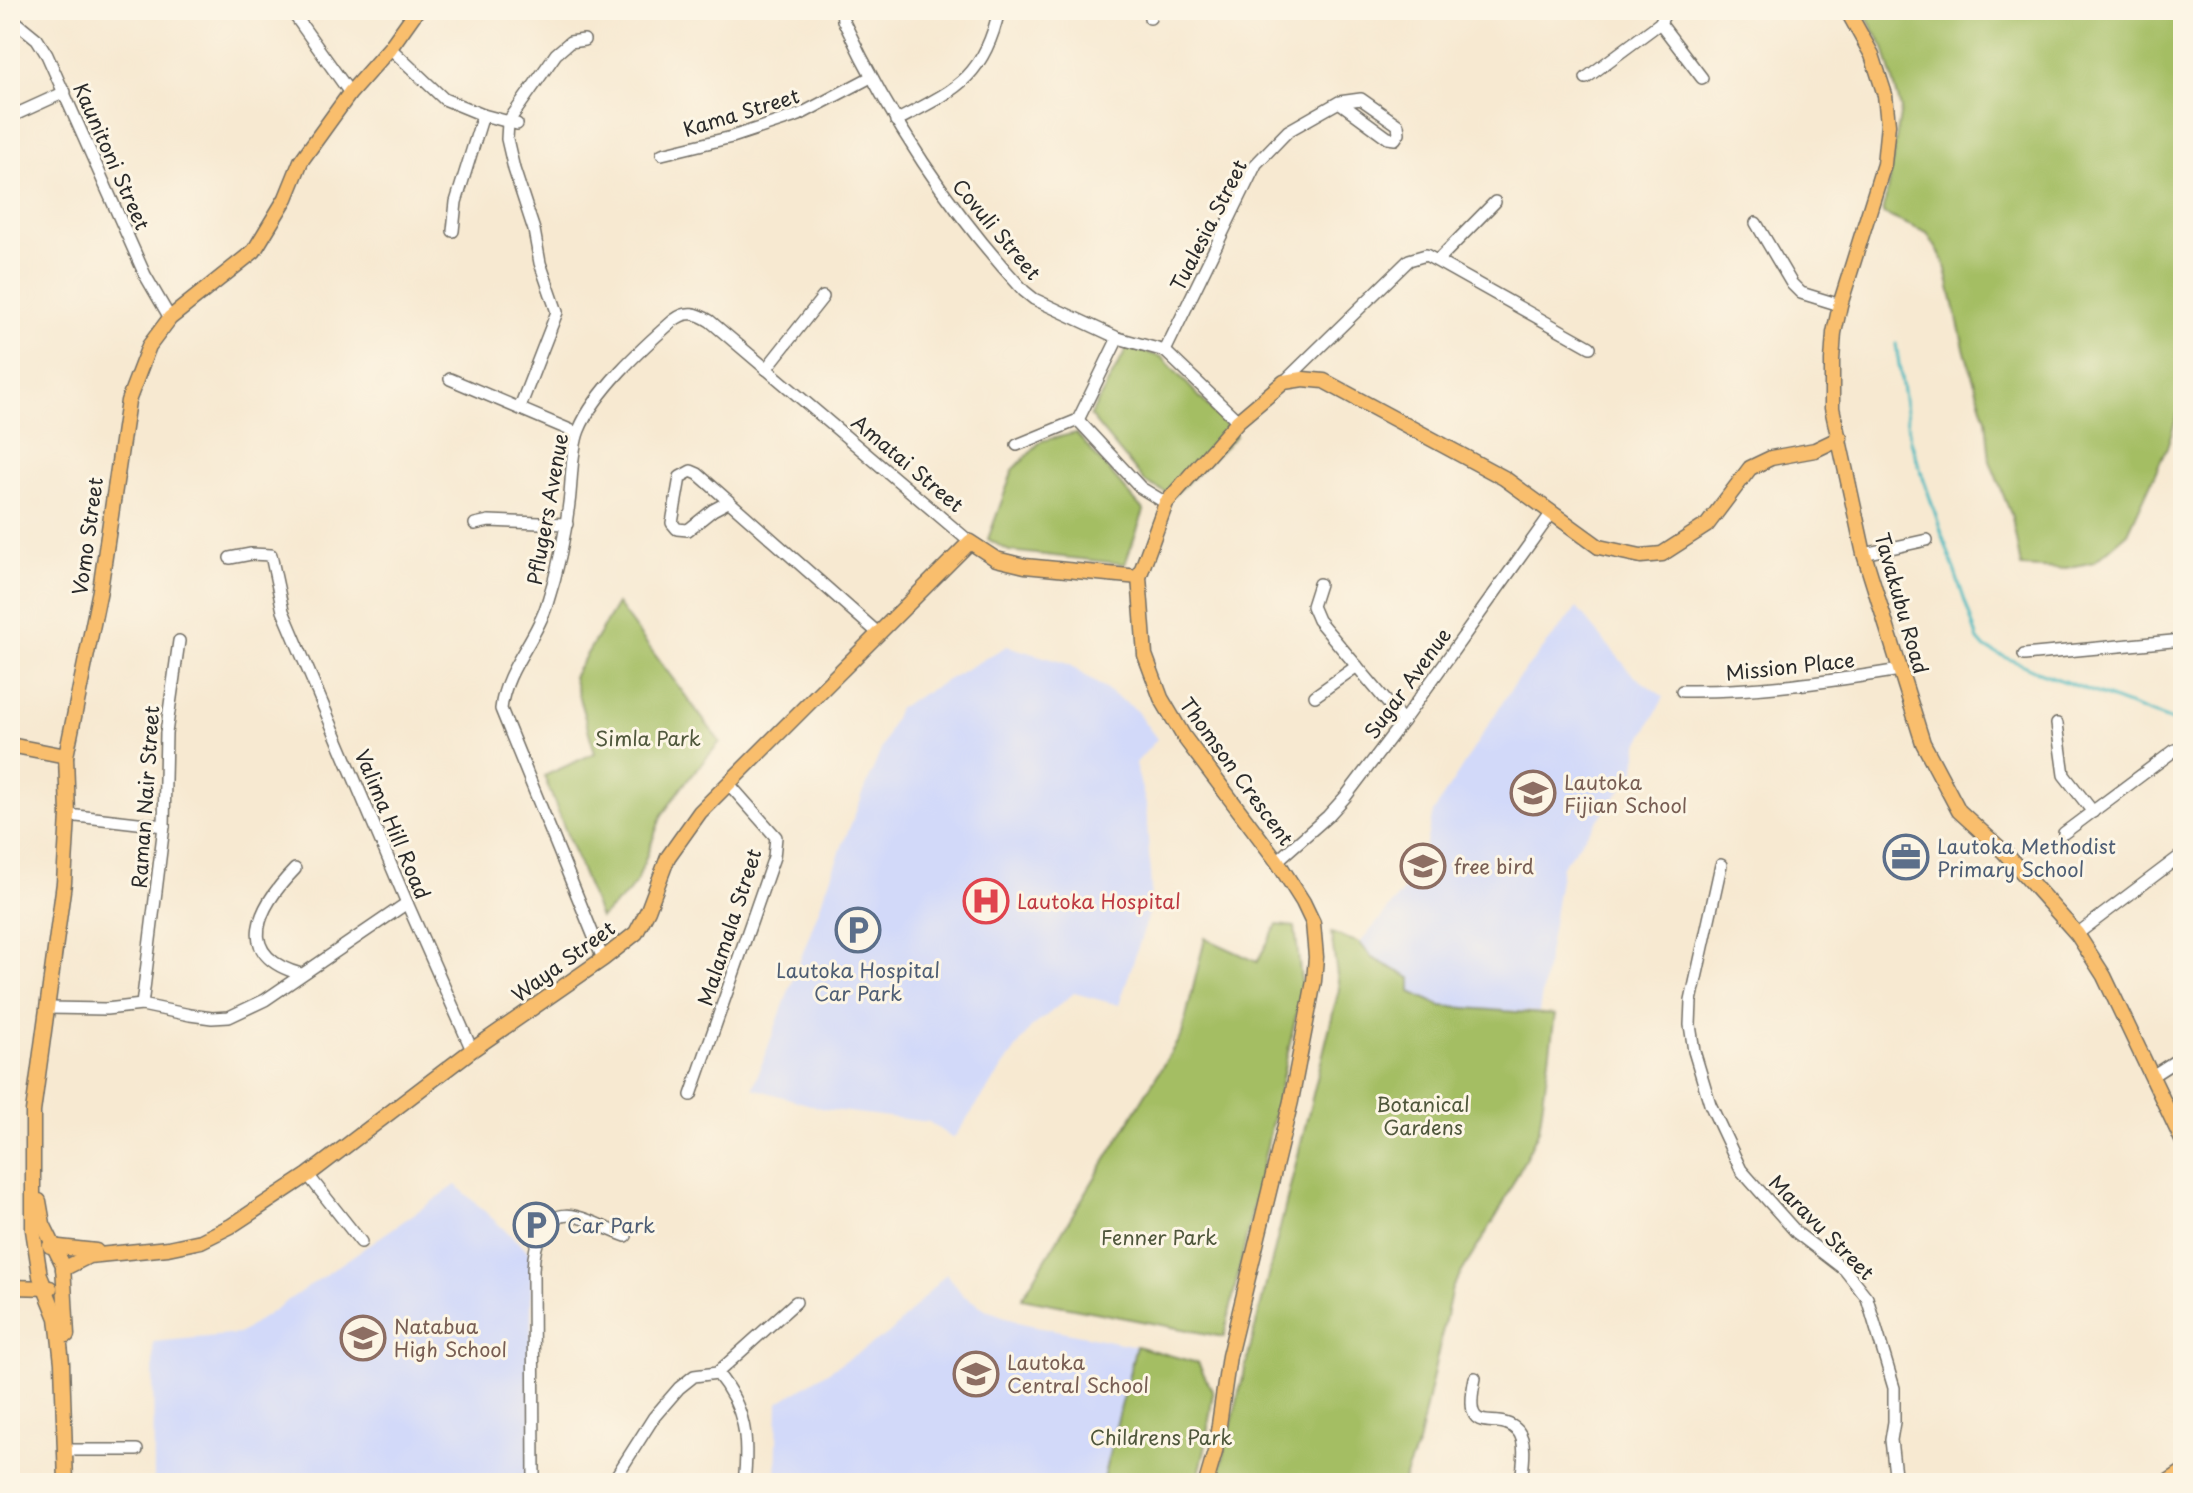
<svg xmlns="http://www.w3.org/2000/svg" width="2193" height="1493" font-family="'Playpen Sans',sans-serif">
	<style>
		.built { fill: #d2d9f9 }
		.green { fill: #a4be64; stroke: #687448; stroke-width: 2 }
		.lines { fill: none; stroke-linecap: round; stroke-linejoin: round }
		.stream { stroke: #4ab9c0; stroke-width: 3 }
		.minor-casing { stroke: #726e65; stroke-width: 14 }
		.major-casing { stroke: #726e65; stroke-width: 17 }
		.highway-casing { stroke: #726e65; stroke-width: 19 }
		.minor { stroke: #fff; stroke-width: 11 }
		.major { stroke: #f9be6d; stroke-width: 14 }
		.highway { stroke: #f9be6d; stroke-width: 16 }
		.labels { text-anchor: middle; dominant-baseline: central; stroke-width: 6; stroke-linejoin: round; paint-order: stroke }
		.street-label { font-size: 20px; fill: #2b2b2b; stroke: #fcf5e5 }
		.park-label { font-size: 20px; fill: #4f573c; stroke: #fcf5e5 }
		.education-label { font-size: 20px; fill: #785e54; stroke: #fcf5e5; text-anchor: start }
		.service-label { font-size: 20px; fill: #4e5e75; stroke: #fcf5e5; text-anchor: start }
		.health-label { font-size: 20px; fill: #be3a42; stroke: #fcf5e5; text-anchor: start }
	</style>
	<rect width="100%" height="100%" fill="#fcf5e5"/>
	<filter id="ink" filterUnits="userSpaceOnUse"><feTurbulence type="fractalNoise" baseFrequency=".0125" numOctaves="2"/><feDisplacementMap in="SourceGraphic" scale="16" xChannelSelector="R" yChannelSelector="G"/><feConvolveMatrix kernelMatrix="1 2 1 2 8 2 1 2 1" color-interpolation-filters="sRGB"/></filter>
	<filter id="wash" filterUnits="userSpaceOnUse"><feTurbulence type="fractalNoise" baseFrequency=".006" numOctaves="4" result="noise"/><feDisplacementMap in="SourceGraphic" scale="32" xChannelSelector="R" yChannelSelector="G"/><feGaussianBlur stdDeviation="1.8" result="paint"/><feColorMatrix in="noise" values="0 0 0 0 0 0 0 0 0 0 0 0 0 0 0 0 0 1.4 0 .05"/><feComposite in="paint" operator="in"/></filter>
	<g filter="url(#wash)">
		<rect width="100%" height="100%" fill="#f7e9d1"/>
		<g class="built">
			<polygon points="1577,608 1633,675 1664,697 1638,746 1635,772 1562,866 1539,1012 1441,1006 1411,992 1411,978 1372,958 1360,943 1409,884 1422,860 1433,813 1516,681"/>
			<polygon points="1007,646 1068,664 1135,709 1157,739 1135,764 1146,804 1151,888 1149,914 1119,1005 1074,993 1030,1029 953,1139 929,1122 824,1109 753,1088 842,846 898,708"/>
			<polygon points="456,1185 531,1254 532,1483 154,1483 153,1342 239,1334"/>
			<polygon points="946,1274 963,1295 987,1310 1021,1323 1136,1346 1102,1483 776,1483 778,1403 891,1332"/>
		</g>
		<g class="green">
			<polygon points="1862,10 2183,10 2183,397 2167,447 2128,533 2094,562 2061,569 2021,567 2012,517 1990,461 1986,419 1964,348 1944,261 1927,233 1883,214 1901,109 1884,48"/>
			<polygon points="1128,347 1162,357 1236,436 1173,496 1145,482 1090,416"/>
			<polygon points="1076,433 1144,511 1125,564 1009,551 988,539 1013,470 1041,441"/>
			<polygon points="617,604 720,742 685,783 662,815 637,881 627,894 600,918 544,776 595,753 573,677"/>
			<polygon points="1277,925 1295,927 1302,989 1224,1337 1022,1298 1182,1034 1205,938 1257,962"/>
			<polygon points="1331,933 1360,943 1372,958 1411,978 1411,992 1441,1006 1555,1015 1539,1130 1499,1212 1452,1288 1418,1444 1402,1483 1217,1483 1339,989"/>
			<polygon points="1136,1346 1198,1363 1213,1392 1205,1449 1197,1483 1102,1483"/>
		</g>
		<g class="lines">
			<polyline class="stream" points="1896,344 1910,439 1978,640 1985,648 2036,671 2183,725"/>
		</g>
	</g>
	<g filter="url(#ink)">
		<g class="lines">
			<g class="minor-casing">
				<g id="minor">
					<polyline points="291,10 350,93"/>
					<path d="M842 10 843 20C891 121 948 208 1024 291L1034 299 1118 338 1165 351 1238 421"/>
					<polyline points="1150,10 1150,18"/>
					<polyline points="10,17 37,39 47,55 145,275 170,318"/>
					<polyline points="1660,23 1702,78"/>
					<polyline points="390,48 444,99 483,115 517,124"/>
					<polyline points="1586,78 1660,23 1667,10"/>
					<polyline points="10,117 65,92"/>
					<path d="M896 121C954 90 984 79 999 10"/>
					<polyline points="662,154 732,137 799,115 871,77"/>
					<polyline points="1756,223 1792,284 1801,293 1840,305"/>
					<polyline points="453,231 456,202 483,115"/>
					<polyline points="1438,260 1495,202"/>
					<polyline points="1165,351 1256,164 1288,131 1339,102 1361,99 1398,125 1399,133 1395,139 1388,138 1339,102"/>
					<polyline points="766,369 823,297"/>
					<polyline points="450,379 577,433"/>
					<polyline points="1284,382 1409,260 1426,255 1590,347"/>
					<polyline points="520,407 557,312 540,263 534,230 514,169 507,139 508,122 556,54 570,42 584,40"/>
					<polyline points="1078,420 1141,488 1166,503"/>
					<polyline points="1078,420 1118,338"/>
					<polyline points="1017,445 1078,420"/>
					<polyline points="728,502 713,510 688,530 677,529 672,523 680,477 691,471 698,474 878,633"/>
					<polyline points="475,524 489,521 567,524"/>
					<polyline points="1864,554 1927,540"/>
					<polyline points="230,558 251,554 271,555 283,611 407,903 472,1050"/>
					<polyline points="1319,584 1312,606 1318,620 1403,721"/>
					<polyline points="2024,655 2183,640"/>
					<path d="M1682 691C1756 692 1827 682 1900 670"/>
					<polyline points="1315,696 1357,666"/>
					<polyline points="2057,724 2064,775 2093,812"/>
					<polyline points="68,815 164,826"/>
					<polyline points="2064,833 2175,750 2183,748"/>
					<polyline points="1277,861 1328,816 1346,796 1403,721 1551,514"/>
					<polyline points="1721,865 1691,1001 1690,1025 1694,1051 1710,1104 1741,1170 1797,1233 1845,1270 1867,1298 1894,1388 1894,1422 1891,1440 1896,1483"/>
					<path d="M295 869C259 906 232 955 301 974"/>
					<polyline points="2077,934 2183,854"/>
					<path d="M603 959 501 709C505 669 536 641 547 604 558 570 565 537 569 503 572 482 571 449 579 430 595 391 642 348 674 320 687 310 697 313 710 321L970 542"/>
					<polyline points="142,1005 164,826 166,733 179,641"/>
					<polyline points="48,1008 106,1009 142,1005 190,1015 212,1018 229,1017 265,1000 407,903"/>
					<polyline points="2152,1076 2183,1056"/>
					<polyline points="691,1095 774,857 776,837 729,784"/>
					<polyline points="308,1175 361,1242"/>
					<path d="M717 1373C746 1408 749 1439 744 1483"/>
					<path d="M1475 1378C1461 1444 1497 1408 1518 1431 1528 1443 1522 1469 1521 1483"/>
					<polyline points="65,1450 137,1450"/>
					<path d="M534 1483 533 1270C534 1243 544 1207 578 1217 594 1221 610 1231 626 1236"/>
					<polyline points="612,1483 654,1417 679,1388 694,1376 717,1373 796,1302"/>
				</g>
			</g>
			<g class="major-casing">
				<g id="major">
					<polyline points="1847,10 1872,55 1885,95 1888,124 1884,164 1840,305 1834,333 1832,361 1832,408 1864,554 1923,743 1959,811 2004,852 2077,934 2104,976 2183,1142"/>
					<polyline points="10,745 66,756"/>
					<polyline points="39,1201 43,1224 63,1265 67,1335"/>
					<polyline points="50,1246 96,1251"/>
					<polyline points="63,1269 89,1256 168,1248 201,1241 231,1226 308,1175 472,1050 603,959 636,933 648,910 668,857 700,812 970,542 996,559 1025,566 1139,577"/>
					<polyline points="10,1287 50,1288"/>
					<polyline points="66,1483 62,1363 57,1318 40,1276 33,1230 33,1112 64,883 68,815 66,756 100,590 128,401 149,346 170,318 254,251 286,198 301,161 350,93 390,48 417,10"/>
					<polyline points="1206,1483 1215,1452 1229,1356 1291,1101 1314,981 1316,957 1313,923 1303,902 1277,861 1184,737 1161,698 1145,655 1139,577 1166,503 1238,421 1284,382 1303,379 1324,381 1504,478 1599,547 1641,556 1662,554 1707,525 1750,468 1771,458 1815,450 1840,438"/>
				</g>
			</g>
			<g class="highway-casing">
				<polyline id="highway" points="2168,1483 2183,1473"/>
			</g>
			<use href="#minor" class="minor"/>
			<use href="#major" class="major"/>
			<use href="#highway" class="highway"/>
		</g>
	</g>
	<defs>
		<g id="school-ring" transform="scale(2.3)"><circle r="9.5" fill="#fcf5e5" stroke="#8d6e63" stroke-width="1.5"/><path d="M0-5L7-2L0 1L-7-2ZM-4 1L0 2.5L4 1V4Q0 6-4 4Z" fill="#8d6e63"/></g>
		<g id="office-ring" transform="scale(2.3)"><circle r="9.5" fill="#fcf5e5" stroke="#5c6f8a" stroke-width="1.5"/><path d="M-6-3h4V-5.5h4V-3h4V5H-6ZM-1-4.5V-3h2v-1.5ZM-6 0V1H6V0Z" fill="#5c6f8a"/></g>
		<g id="hospital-ring" transform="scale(2.3)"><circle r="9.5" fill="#fcf5e5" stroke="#e0444e" stroke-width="1.5"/><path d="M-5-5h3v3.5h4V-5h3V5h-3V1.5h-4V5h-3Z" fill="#e0444e"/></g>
		<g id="parking-ring" transform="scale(2.3)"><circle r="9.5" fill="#fcf5e5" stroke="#5c6f8a" stroke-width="1.5"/><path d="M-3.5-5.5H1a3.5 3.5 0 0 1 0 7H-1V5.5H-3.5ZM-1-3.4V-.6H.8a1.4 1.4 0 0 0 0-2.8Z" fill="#5c6f8a"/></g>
	</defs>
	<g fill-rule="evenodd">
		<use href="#school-ring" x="1533" y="793"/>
		<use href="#office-ring" x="1906" y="857"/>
		<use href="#school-ring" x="1423" y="866"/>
		<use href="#hospital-ring" x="986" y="901"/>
		<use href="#parking-ring" x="858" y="930"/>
		<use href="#parking-ring" x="536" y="1225"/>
		<use href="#school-ring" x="363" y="1338"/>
		<use href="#school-ring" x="976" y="1374"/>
	</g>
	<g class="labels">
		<g class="street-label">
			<text transform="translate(741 112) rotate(-17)">Kama Street</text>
			<text transform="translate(112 156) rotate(66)">Kaunitoni Street</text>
			<text transform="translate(1208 225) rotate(-63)">Tualesia Street</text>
			<text transform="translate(997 229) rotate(50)">Covuli Street</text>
			<text transform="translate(908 463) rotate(40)">Amatai Street</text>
			<text transform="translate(547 509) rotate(-80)">Pflugers Avenue</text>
			<text transform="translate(87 536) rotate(-82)">Vomo Street</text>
			<text transform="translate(1902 603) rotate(74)">Tavakubu Road</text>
			<text transform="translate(1790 666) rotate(-6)">Mission Place</text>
			<text transform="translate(1407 683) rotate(-54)">Sugar Avenue</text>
			<text transform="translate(1237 771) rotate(54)">Thomson Crescent</text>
			<text transform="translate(145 797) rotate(-86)">Raman Nair Street</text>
			<text transform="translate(393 824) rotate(67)">Valima Hill Road</text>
			<text transform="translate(729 927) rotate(-72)">Malamala Street</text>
			<text transform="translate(563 961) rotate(-36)">Waya Street</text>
			<text transform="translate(1822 1227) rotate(45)">Maravu Street</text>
		</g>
		<g class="park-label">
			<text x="648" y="738">Simla Park</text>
			<text x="1423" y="1104">Botanical<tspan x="1423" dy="23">Gardens</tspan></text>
			<text x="1159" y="1237">Fenner Park</text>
			<text x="1161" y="1437">Childrens Park</text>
		</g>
		<g class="education-label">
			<text x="1564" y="782">Lautoka<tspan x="1564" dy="23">Fijian School</tspan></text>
			<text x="1454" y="866">free bird</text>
			<text x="394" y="1326">Natabua<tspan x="394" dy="23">High School</tspan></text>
			<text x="1007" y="1362">Lautoka<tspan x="1007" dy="23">Central School</tspan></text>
		</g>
		<g class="service-label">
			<text x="1937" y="846">Lautoka Methodist<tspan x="1937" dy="23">Primary School</tspan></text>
			<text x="858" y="970" text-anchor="middle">Lautoka Hospital<tspan x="858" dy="23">Car Park</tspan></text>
			<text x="567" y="1225">Car Park</text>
		</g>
		<g class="health-label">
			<text x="1017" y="901">Lautoka Hospital</text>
		</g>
	</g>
	<rect width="2193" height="1493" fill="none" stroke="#fcf5e5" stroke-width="40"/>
</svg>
